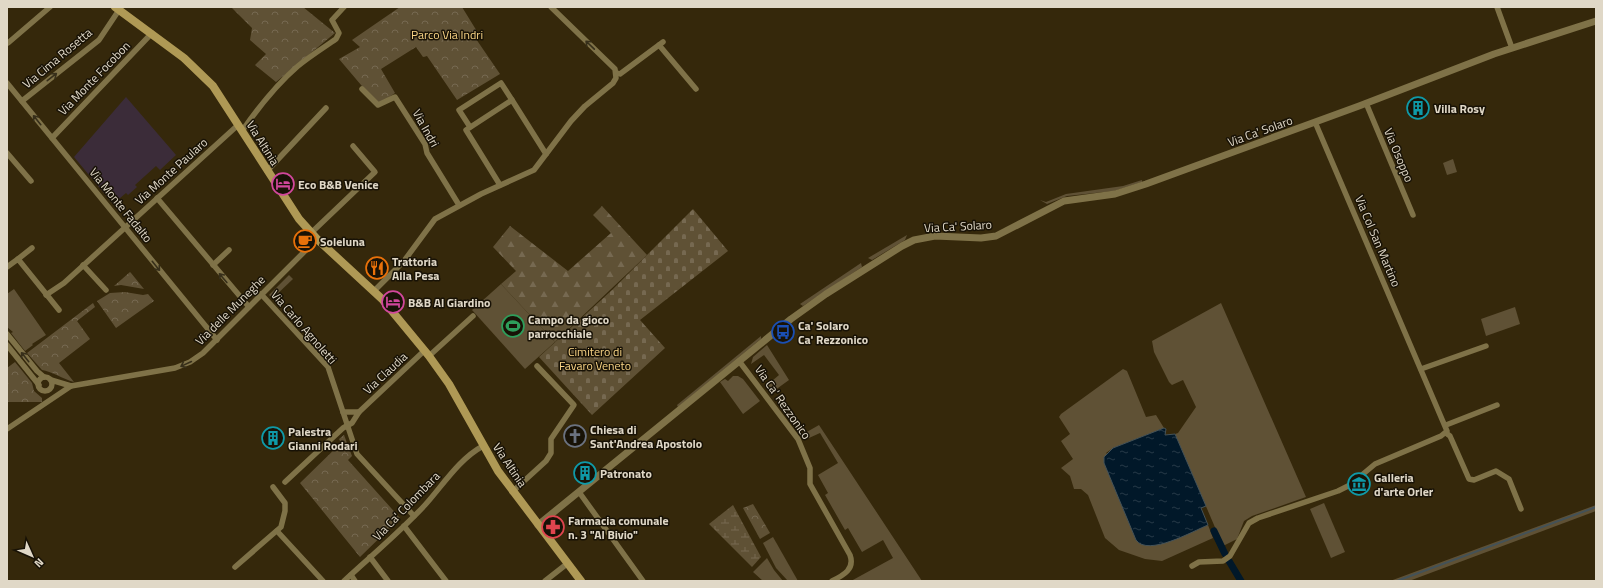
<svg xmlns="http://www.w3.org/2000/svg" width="1603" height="588" font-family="'Titillium Web',sans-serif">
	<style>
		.education { fill: #3b2c39 }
		.grass { fill: #5f5135 }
		.forest { fill: url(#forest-firs) }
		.wetland { fill: url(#wetland-marsh) }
		.cemetery { fill: url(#cemetery-stones) }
		.park { fill: url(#park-crowns) }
		.water { fill: url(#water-ripples); stroke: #445258 }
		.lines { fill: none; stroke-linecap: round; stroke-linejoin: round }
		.stream { stroke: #445258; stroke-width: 2 }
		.canal { stroke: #011829; stroke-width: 7 }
		.minor { stroke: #7f7248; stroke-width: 5.5 }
		.tertiary { stroke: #7f7248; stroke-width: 7 }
		.secondary { stroke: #af9955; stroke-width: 8 }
		.oneway { stroke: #372f1a }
		.labels { text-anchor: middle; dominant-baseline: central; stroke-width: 3; stroke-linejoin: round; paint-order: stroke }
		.park-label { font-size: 12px; fill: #fbd687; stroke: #181206 }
		.street-label { font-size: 12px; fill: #e0d8c7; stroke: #181206 }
		.poi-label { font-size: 12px; font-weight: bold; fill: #e0d8c7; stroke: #181206; text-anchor: start }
	</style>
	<defs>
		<pattern id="forest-firs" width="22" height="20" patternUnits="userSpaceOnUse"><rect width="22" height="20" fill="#5f5135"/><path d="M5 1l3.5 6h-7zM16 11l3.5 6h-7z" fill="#766951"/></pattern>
		<pattern id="wetland-marsh" width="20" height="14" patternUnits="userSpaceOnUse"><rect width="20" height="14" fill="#5f5135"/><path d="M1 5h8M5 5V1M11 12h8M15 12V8" fill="none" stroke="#766951"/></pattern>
		<pattern id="cemetery-stones" width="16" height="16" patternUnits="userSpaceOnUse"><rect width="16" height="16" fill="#5f5135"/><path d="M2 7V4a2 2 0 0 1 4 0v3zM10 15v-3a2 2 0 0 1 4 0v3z" fill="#766951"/></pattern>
		<pattern id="park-crowns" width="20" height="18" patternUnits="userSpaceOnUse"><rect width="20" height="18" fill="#5f5135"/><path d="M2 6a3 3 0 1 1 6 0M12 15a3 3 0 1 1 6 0" fill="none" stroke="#766951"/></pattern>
		<pattern id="water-ripples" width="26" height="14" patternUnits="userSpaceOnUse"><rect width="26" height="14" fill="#011829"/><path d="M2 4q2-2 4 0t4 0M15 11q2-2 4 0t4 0" fill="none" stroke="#263947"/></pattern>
	</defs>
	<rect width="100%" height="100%" fill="#35280b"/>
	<polygon class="education" points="126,97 176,155 160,170 156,166 135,185 137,187 128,195 126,193 113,204 74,157"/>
	<g class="grass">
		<polygon points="1453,159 1457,172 1447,175 1443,163"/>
		<polygon points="1142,180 1142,182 1114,191 1067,196 1047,204 1040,200 1046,202 1066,194 1123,186"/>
		<polygon points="907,235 905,240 872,260 868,258"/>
		<polygon points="861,263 862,267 803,306 800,304"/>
		<polygon points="289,275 293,279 273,298 269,295"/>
		<polygon points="501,284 555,342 525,369 472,310"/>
		<polygon points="14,289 46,335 32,344 33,345 25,351 11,333 13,332 7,327 7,294"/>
		<polygon points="1221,303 1306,497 1252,516 1244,521 1237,539 1223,546 1175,434 1178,433 1196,407 1183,380 1172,385 1169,382 1154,352 1152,341"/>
		<polygon points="1515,307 1520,324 1486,336 1481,319"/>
		<polygon points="761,336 761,339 678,407 677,405"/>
		<polygon points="767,345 789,380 771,393 766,386 779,375 764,355 751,364 753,357"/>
		<polygon points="1123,369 1127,371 1146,417 1156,415 1164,428 1113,448 1106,453 1195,530 1208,525 1213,538 1162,561 1145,559 1119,550 1105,538 1088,495 1081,489 1074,489 1070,476 1061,468 1073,459 1061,441 1070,434 1059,417 1061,414"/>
		<polygon points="733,376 738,376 743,379 760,401 743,414 720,382 725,379 728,381"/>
		<polygon points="819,425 922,581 851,581 893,558 883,540 862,552 848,528 845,530 825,495 828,493 818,475 838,463 820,433 809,438 805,433"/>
		<polygon points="1324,503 1345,552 1331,558 1310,509"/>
		<polygon points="1596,505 1596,511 1409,581 1390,581"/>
		<polygon points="773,537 798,581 788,581 776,568 763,543"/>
		<polygon points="767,558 774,570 783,581 763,581 753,572"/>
	</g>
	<polygon class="forest" points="602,206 647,255 555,342 501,284 516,271 493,247 510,226 568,271 611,233 593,215"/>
	<polygon class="wetland" points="733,505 761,557 752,567 709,524"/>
	<polygon class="cemetery" points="693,209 728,251 640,320 665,348 592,415 539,357 612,290"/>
	<g class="park">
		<polygon points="231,7 303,7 335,33 276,82 255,65 266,54 250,40 252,28"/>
		<polygon points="400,7 462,7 478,33 474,36 500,74 457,100 427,56 423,57 416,47 381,69 395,93 378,105 339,59 360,47 352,40"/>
		<polygon points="130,272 131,273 144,289 121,285 114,286"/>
		<polygon points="125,292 143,295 148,294 154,301 116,328 97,301 110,293"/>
		<path d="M93 303 95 307 77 321 90 339 59 363 74 382C63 379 51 371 42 370L27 353Z"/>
		<polygon points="15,362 32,383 34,391 42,398 42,402 7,402 7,368"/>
		<polygon points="344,435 352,456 348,460 400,518 360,557 300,483 341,443 339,439"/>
		<polygon points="753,504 770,533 760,539 743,508"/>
	</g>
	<path class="water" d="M1164 428 1166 429 1165 435 1175 434 1206 506 1201 508 1208 525C1193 531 1148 557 1136 540L1104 463V457L1113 448Z"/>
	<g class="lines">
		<polyline class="stream" points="1397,581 1596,507"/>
		<g class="canal">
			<polyline points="1214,531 1225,554"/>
			<polyline points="1229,561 1241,581"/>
		</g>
		<g class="minor">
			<polyline points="1497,7 1512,48"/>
			<polyline points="8,43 50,7"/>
			<polyline points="659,45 696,89"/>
			<polyline points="617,73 620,74 663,42"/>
			<polyline points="7,83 217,340"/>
			<polyline points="362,89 378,105 395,97 425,144 427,153 459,205"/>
			<polyline points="22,101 99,40 119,10"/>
			<polyline points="1366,103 1413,215"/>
			<polyline points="470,127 459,110 501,83 512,100"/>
			<path d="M242 131C258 108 277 84 298 66 310 56 323 48 336 39L339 33 332 20 344 7"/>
			<polyline points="52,138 152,33"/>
			<polyline points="7,153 31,181"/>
			<polyline points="267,171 326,108"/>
			<polyline points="500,185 466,130 512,100 546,154"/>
			<polyline points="157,198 249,307"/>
			<polyline points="311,233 375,172 353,146"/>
			<polyline points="18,259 32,248"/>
			<polyline points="83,265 106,290"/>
			<polyline points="213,265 229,250"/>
			<polyline points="7,267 18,259 59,310"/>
			<polyline points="374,291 404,261 435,219 481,194 534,170 571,121 585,106 613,83 616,78 615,69 551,7"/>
			<polyline points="261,294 328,367 357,454 414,516"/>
			<polyline points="46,295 64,283 238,125"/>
			<polyline points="7,334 37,371 44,377"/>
			<polyline points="7,345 39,385"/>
			<polyline points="429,356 473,316"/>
			<path d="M739 361 798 439 810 468V484L850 555C855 569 844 575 832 581"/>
			<polyline points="1421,369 1486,346"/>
			<circle cx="45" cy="384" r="7"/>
			<polyline points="51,380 71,386 175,368 190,362 203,353 317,239"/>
			<polyline points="359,412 425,350"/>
			<polyline points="1446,425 1497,405"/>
			<polyline points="7,429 71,386"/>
			<polyline points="1446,433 1450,436 1469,479 1474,480 1496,471 1509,479 1521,509"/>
			<polyline points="285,482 343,428 352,423 359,412 343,412"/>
			<polyline points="512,492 546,461 551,453 551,439 574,405 537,366"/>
			<polyline points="579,492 643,581"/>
			<polyline points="404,526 446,581"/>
			<polyline points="277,531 323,581"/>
			<polyline points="370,557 388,581"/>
			<polyline points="1192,566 1199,562 1223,561 1230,556 1249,523 1258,518 1338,491 1350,485 1375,464 1441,436 1447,431 1315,122"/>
			<polyline points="235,567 281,527 285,511 285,503 273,487"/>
			<polyline points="351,575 355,581"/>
			<path d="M344 581C371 556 400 532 425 505 443 485 459 459 483 446"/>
			<polyline points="545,581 568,563"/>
		</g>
		<polyline class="tertiary" points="538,525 791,319 826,294 902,246 914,240 935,236 981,238 996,236 1064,201 1115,194 1146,184 1359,106 1494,54 1596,21"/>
		<polyline class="secondary" points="115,7 184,58 213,86 299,219 317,239 382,299 429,356 449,384 498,471 581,581"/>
	</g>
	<defs><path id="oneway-shaft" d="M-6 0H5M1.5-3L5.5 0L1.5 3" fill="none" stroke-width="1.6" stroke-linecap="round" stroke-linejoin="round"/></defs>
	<g class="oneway">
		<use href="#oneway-shaft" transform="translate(590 45) rotate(-136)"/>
		<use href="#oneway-shaft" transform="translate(52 77) rotate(-38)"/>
		<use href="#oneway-shaft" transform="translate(37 120) rotate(-129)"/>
		<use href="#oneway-shaft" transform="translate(156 266) rotate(51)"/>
		<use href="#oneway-shaft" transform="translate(223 278) rotate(-130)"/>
		<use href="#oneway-shaft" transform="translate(25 357) rotate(-129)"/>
		<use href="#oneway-shaft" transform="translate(186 364) rotate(155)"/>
	</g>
	<defs>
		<g id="building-ring" transform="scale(1.15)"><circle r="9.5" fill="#181206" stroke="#0f9aa8" stroke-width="1.5"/><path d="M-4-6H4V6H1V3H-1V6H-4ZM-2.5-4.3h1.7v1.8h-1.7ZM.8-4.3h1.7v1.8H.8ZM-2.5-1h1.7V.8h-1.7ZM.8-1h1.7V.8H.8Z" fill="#0f9aa8"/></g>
		<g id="hotel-ring" transform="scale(1.15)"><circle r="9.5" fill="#181206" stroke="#d1479c" stroke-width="1.5"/><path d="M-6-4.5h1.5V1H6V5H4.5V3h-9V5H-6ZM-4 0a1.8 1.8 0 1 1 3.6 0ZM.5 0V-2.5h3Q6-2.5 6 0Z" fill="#d1479c"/></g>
		<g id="cafe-ring" transform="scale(1.15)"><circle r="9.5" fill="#181206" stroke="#e8710a" stroke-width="1.5"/><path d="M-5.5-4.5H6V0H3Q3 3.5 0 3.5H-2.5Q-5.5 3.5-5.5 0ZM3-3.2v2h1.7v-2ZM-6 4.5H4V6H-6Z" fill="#e8710a"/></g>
		<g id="restaurant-ring" transform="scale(1.15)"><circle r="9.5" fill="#181206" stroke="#e8710a" stroke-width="1.5"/><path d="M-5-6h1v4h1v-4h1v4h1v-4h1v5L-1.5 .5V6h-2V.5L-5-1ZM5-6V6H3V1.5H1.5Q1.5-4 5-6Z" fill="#e8710a"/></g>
		<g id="stadium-ring" transform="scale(1.15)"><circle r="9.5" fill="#181206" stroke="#2e9e5b" stroke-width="1.5"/><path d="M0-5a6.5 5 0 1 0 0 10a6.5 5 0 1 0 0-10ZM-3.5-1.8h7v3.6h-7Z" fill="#2e9e5b"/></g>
		<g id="bus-ring" transform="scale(1.15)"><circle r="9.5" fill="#181206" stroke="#1a4fb4" stroke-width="1.5"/><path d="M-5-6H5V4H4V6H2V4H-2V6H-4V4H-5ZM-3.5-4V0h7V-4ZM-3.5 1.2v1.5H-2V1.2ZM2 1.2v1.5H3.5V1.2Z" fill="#1a4fb4"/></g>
		<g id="church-ring" transform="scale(1.15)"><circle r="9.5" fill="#181206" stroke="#6b7280" stroke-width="1.5"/><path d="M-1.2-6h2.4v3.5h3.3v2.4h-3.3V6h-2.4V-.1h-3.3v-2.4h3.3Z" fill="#6b7280"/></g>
		<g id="museum-ring" transform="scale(1.15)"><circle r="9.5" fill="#181206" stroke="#0f9aa8" stroke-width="1.5"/><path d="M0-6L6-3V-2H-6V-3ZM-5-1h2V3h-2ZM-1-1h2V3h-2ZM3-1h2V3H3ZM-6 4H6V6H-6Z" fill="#0f9aa8"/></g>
		<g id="pharmacy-ring" transform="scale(1.15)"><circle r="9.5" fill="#181206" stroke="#e0444e" stroke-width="1.5"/><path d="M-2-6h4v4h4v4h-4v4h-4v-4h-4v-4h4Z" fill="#e0444e"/></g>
	</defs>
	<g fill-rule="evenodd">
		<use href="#building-ring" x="1418" y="108"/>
		<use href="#hotel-ring" x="283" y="184"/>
		<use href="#cafe-ring" x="305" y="241"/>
		<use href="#restaurant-ring" x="377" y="268"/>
		<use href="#hotel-ring" x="393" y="302"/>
		<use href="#stadium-ring" x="513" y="326"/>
		<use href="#bus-ring" x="783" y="332"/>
		<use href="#church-ring" x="575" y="436"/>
		<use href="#building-ring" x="273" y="438"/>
		<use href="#building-ring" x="585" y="473"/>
		<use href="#museum-ring" x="1359" y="484"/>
		<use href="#pharmacy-ring" x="553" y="527"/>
	</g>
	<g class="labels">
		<g class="park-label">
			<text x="447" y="34">Parco Via Indri</text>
			<text x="595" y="351">Cimitero di<tspan x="595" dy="14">Favaro Veneto</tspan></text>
		</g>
		<g class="street-label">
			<text transform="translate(57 58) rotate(-40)">Via Cima Rosetta</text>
			<text transform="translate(94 78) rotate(-46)">Via Monte Focobon</text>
			<text transform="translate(426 128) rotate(61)">Via Indri</text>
			<text transform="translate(1260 131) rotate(-20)">Via Ca' Solaro</text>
			<text transform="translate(263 143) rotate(58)">Via Altinia</text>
			<text transform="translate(1399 155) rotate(67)">Via Osoppo</text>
			<text transform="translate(171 171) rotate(-42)">Via Monte Paularo</text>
			<text transform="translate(121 205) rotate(51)">Via Monte Fadalto</text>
			<text transform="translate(958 226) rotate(-3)">Via Ca' Solaro</text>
			<text transform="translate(1378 241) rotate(67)">Via Col San Martino</text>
			<text transform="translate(230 310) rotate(-45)">Via delle Muneghe</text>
			<text transform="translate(304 327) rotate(49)">Via Carlo Agnoletti</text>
			<text transform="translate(385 373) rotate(-43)">Via Claudia</text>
			<text transform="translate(783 402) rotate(55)">Via Ca' Rezzonico</text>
			<text transform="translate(510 465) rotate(56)">Via Altinia</text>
			<text transform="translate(406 506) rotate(-46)">Via Ca' Colombara</text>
		</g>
		<g class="poi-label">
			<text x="1434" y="108">Villa Rosy</text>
			<text x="298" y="184">Eco B&amp;B Venice</text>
			<text x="320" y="241">Soleluna</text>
			<text x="392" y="261">Trattoria<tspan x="392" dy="14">Alla Pesa</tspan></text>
			<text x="408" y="302">B&amp;B Al Giardino</text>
			<text x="528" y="319">Campo da gioco<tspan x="528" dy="14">parrocchiale</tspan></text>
			<text x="798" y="325">Ca' Solaro<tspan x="798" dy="14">Ca' Rezzonico</tspan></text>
			<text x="590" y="429">Chiesa di<tspan x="590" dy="14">Sant'Andrea Apostolo</tspan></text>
			<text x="288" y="431">Palestra<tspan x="288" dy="14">Gianni Rodari</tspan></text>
			<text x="600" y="473">Patronato</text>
			<text x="1374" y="477">Galleria<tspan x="1374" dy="14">d'arte Orler</tspan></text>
			<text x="568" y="520">Farmacia comunale<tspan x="568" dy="14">n. 3 "Al Bivio"</tspan></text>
		</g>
	</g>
	<rect width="1603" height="588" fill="none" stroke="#e0d8c7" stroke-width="16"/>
	<g transform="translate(32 556) rotate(135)" stroke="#181206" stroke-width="3" paint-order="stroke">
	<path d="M0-3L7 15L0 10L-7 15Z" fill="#e0d8c7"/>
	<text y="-6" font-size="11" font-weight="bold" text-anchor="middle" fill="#e0d8c7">N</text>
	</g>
</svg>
